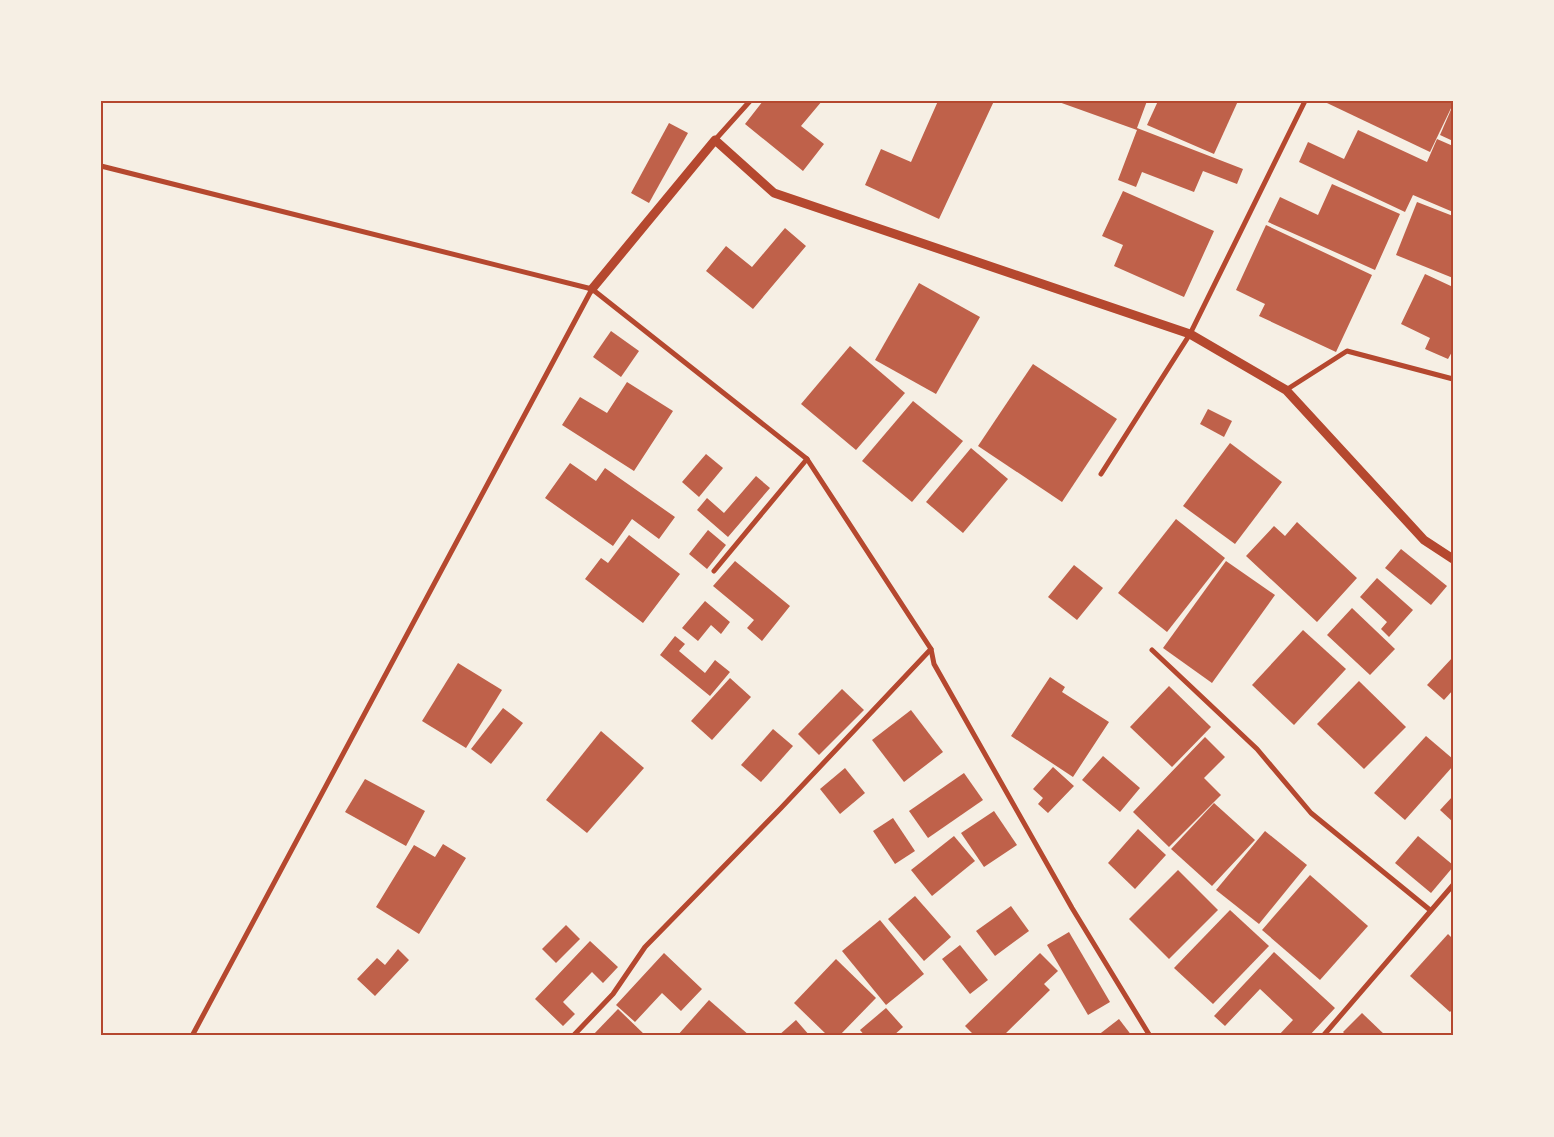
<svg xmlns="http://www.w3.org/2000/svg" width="1554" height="1137" font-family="'IBM Plex Serif',serif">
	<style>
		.building { fill: #bf614a }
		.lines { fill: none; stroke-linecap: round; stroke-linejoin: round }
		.minor { stroke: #b5482f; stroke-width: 5 }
		.tertiary { stroke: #b5482f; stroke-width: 9 }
		.neatline { fill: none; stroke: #b5482f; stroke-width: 2 }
	</style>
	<rect width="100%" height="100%" fill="#f6efe4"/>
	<g class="building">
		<polygon points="763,101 822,101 801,126 824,144 803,171 745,124"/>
		<polygon points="938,101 994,101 939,219 865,185 881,149 911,162"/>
		<polygon points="1056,101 1147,101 1137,128 1243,169 1237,184 1203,171 1194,192 1142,172 1136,187 1118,180 1137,130"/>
		<polygon points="1158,101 1238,101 1214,154 1147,125"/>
		<polygon points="1328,101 1448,101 1453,104 1430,152 1327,103"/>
		<polygon points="1453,105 1453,141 1440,135"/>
		<polygon points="669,123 688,133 649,203 631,193"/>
		<polygon points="1358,130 1427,162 1437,139 1453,146 1453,212 1413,195 1405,212 1299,162 1308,142 1344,159"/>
		<polygon points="1332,184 1400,214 1375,270 1268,222 1280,197 1318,215"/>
		<polygon points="1123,191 1214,231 1184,297 1114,266 1123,245 1102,236"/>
		<polygon points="1417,202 1453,216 1453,278 1396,255"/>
		<polygon points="1266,225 1372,275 1336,352 1259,316 1265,304 1236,290"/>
		<polygon points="785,228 806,246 753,309 706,271 726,246 752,267"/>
		<polygon points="1425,274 1453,287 1453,350 1448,359 1425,349 1430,338 1401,324"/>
		<polygon points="919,283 980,317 936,394 875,360"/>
		<polygon points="611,331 639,351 621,377 593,357"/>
		<polygon points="850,346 905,393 856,450 801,404"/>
		<polygon points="1033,364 1117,419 1062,502 978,446"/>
		<polygon points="627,382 673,411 634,471 562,425 580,397 607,413"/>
		<polygon points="913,401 963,441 912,502 862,461"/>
		<polygon points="1208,409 1232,421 1224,437 1200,424"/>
		<polygon points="1230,443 1282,482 1235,544 1183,506"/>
		<polygon points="971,448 1008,479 963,533 926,502"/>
		<polygon points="706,454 723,468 699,497 682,482"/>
		<polygon points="570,463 596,481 605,468 675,517 659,539 632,519 613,546 545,498"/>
		<polygon points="756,476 770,488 728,537 697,510 707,498 724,513"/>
		<polygon points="1176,519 1225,558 1167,632 1118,593"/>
		<polygon points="1297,522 1357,578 1317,622 1246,556 1274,526 1285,536"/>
		<polygon points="708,530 726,545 707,569 689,554"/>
		<polygon points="629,535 680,574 643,623 585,579 601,558 608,563"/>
		<polygon points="1401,549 1447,586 1431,605 1385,568"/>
		<polygon points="735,561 790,606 762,641 747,628 754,620 713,586"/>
		<polygon points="1226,561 1275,595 1212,683 1163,648"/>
		<polygon points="1074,565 1103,588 1077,620 1048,597"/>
		<polygon points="1377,578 1413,610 1389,637 1381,629 1387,622 1360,597"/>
		<polygon points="705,601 730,622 721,634 711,625 698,641 682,628"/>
		<polygon points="1352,608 1395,649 1370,675 1327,635"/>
		<polygon points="1303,630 1346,669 1294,725 1252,685"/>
		<polygon points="675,636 685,644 679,651 705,673 715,660 730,672 710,696 660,655"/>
		<polygon points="1453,657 1453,690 1444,700 1427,685"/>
		<polygon points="458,663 502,690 466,748 422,721"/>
		<polygon points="1050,677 1065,687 1062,692 1109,722 1073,777 1011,736"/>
		<polygon points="730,678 751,697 712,740 691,721"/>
		<polygon points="1359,681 1406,727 1364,769 1317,724"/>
		<polygon points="1169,686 1211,727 1172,767 1130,727"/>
		<polygon points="842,689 864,710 819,755 798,734"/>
		<polygon points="503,708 523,723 491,764 471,749"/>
		<polygon points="911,710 943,752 904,782 872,740"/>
		<polygon points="773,729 793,746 761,782 741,765"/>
		<polygon points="601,731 644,768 587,833 546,800"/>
		<polygon points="1426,736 1453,759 1453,766 1405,820 1374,793"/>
		<polygon points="1205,737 1225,757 1204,778 1221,795 1169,847 1133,812"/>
		<polygon points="1103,756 1140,788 1120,812 1082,780"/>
		<polygon points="1053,767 1074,786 1048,813 1038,804 1043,798 1033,789"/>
		<polygon points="845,768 865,793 840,814 820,789"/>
		<polygon points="964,773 983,800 928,838 909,811"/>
		<polygon points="365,779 425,811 406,846 345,812"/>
		<polygon points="1453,796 1453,822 1440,810"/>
		<polygon points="1214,803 1255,840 1212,886 1171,849"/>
		<polygon points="994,811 1017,845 984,867 961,833"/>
		<polygon points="893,818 915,851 895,864 873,831"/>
		<polygon points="1138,829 1166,855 1135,889 1108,863"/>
		<polygon points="1265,831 1307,865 1259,924 1216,890"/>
		<polygon points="954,836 975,861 932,896 911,870"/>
		<polygon points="1418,836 1453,865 1453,867 1431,893 1395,863"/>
		<polygon points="443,844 466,858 419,934 376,907 414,845 435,857"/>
		<polygon points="1178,870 1218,910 1169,959 1129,919"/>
		<polygon points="1310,875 1368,926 1320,980 1262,930"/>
		<polygon points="915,896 951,937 924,961 888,919"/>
		<polygon points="1011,906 1029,931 995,956 976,931"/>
		<polygon points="1230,910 1269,946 1213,1004 1174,968"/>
		<polygon points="880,920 924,974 886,1005 842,951"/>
		<polygon points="566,925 580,939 556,963 542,949"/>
		<polygon points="1069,932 1110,1002 1088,1015 1047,945"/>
		<polygon points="1448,934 1453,939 1453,1009 1450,1012 1410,976"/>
		<polygon points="590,941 618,967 603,983 592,972 563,1002 575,1014 563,1026 535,999"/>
		<polygon points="960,945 988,980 970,994 942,959"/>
		<polygon points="398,949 409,960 375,996 357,979 377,958 385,965"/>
		<polygon points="1274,952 1335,1008 1309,1036 1278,1036 1293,1020 1260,989 1225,1026 1214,1016"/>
		<polygon points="664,953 702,989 681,1011 662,993 635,1022 616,1005"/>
		<polygon points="1040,953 1058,971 1044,984 1050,990 1003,1036 975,1036 965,1026"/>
		<polygon points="836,959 876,998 839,1036 828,1036 794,1003"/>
		<polygon points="709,1000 750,1036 677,1036"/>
		<polygon points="886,1008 903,1027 893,1036 865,1036 860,1030"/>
		<polygon points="618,1009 646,1036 592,1036"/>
		<polygon points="1362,1013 1386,1036 1347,1036 1343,1032"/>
		<polygon points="1119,1019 1132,1036 1097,1036"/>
		<polygon points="796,1020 810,1036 778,1036"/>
	</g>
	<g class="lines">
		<g class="minor">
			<polyline points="715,140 750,101"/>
			<polyline points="101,166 592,289 807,459 931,649 934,664 1072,908 1150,1036"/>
			<polyline points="1286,390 1347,351 1453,379"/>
			<polyline points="1101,474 1190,334 1305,101"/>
			<polyline points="714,571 807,459"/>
			<polyline points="1152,650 1257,749 1311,813 1430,910"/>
			<polyline points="192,1036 592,289"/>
			<polyline points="573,1036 613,994 645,947 781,808 931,649"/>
			<polyline points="1323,1036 1453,885"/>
		</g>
		<polyline class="tertiary" points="592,289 715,140 774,193 1190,334 1286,390 1424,540 1453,559"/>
	</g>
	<rect width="1554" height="1137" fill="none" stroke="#f6efe4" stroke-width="205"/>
	<rect x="102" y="102" width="1350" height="932" class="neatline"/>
</svg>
